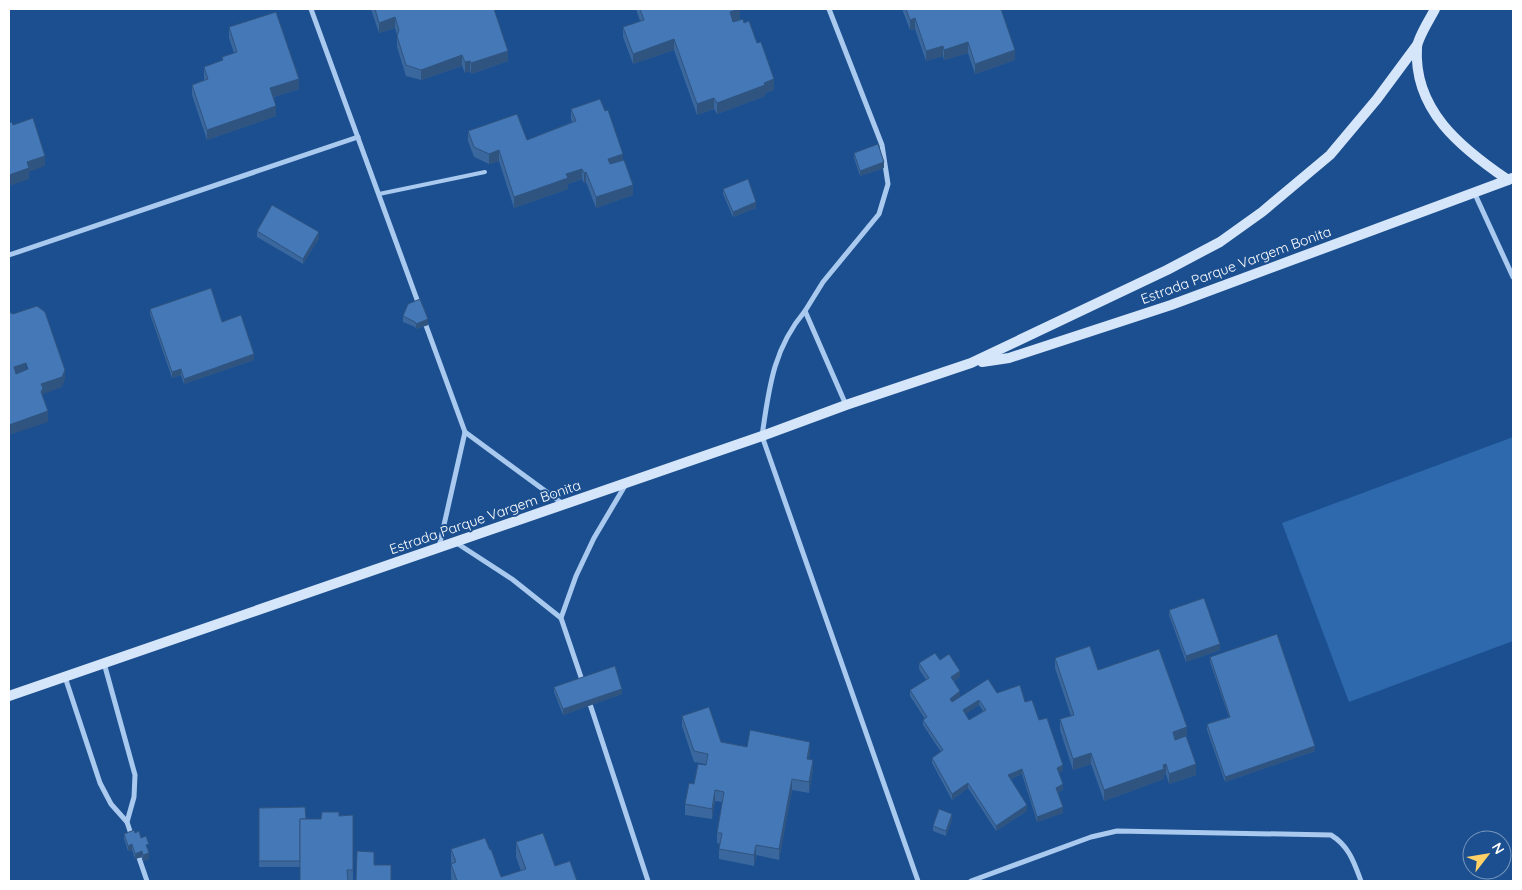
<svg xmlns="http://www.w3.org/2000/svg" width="1522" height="890" font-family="Quicksand,sans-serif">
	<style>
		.pitch { fill: #2e69ad }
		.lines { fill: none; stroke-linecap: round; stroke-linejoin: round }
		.lane { stroke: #a9c9ee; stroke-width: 4 }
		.street { stroke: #a9c9ee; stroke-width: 5 }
		.secondary { stroke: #d6e6fa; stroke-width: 10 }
		.wall { fill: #3a679d; fill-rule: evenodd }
		.shaded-wall { fill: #305480 }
		.building { fill: #4478b7; stroke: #305480; fill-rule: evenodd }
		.labels { text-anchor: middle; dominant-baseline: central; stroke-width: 4; stroke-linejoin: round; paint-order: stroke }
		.street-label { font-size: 14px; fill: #fff; stroke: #1b4f8f }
	</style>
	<rect width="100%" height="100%" fill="#1b4f8f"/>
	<polygon class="pitch" points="1513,437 1513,641 1349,702 1282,523"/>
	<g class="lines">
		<polyline class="lane" points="379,194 485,172"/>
		<g class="street">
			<polyline points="311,9 419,305"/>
			<polyline points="829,9 882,145 888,184 879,214 823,282 805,311 846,405"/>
			<polyline points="1474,192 1513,277"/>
			<polyline points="9,255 358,137"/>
			<path d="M805 311C773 349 769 388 762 436L918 881"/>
			<polyline points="424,320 465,432 439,547"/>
			<polyline points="465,432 563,504"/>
			<polyline points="455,542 512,579 561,618 583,683"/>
			<polyline points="561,618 576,576 594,538 626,484"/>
			<polyline points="104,663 135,775 134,797 127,822"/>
			<polyline points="65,677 100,783 111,804 127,822 132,837"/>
			<polyline points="589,701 648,881"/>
			<polyline points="137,852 147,881"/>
			<path d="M971 881 1091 837 1117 831 1331 835C1349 846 1354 862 1361 881"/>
		</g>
		<g class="secondary">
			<path d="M1435 9C1430 19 1418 37 1417 47 1413 110 1461 148 1508 180L1512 178"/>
			<polyline points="982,362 1009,358 1171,305 1508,180"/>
			<polyline points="9,696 762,436 846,405 971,363 1167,270 1220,242 1262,212 1330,155 1377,99 1417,45"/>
		</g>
	</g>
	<g class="wall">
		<polygon points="371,9 494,9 508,61 471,74 470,71 465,73 462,66 421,80 406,76 397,47 397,35 395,28 379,33"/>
		<polygon points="636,9 740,9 740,19 732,22 744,23 774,90 765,93 765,96 717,114 714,109 697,115 674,50 633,64 623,37 623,27 640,21"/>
		<polygon points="902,9 1001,9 1015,60 975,74 968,53 944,60 943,56 926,61 915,29 910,30"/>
		<polygon points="229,27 299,89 274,97 276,116 207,140 192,95 192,85 204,80 204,67 222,60 222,57 234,53 229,38"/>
		<polygon points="571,109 623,160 633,195 596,208 586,182 584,183 582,179 568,184 568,189 514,208 499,161 489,164 474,157 468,141 468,131 527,140 572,122 571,119"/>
		<polygon points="854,153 884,168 860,176 854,158"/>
		<polygon points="723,189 756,208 733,217 723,194"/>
		<polygon points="257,231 319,238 303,264 257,237"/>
		<polygon points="150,309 222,322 254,360 184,384 181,375 172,378 150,314"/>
		<polygon points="403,316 428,325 416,329 415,327 403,322"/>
		<polygon points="1169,610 1220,650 1186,662 1169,615"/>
		<polygon points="1210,657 1315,751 1225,782 1207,730 1207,724 1229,717 1210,662"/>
		<polygon points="1055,658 1098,670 1187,737 1196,775 1169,784 1166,774 1164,775 1164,779 1104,801 1091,764 1073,770 1060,730 1060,719 1071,716 1055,668"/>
		<path d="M940 660 960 677 954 681 960 697 997 693 1025 702 1039 720 1063 771 1059 772 1063 790 1058 792 1063 813 1037 822 1022 774 1011 779 1027 811 996 831 968 788 952 800 932 763V758L941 752 923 725V720L925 719 910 696V690L926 680 919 669V663ZM979 705 983 711 969 720 965 714Z"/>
		<polygon points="554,687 622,694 563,715 554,692"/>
		<polygon points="682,716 721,742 747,747 810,752 809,759 813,770 809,793 792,790 779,860 756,855 754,866 719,859 719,849 720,844 717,843 717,833 722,802 715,801 712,819 685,815 685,804 694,784 706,764 694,762 682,726"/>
		<polygon points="259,808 306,819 321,819 339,816 353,815 353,880 348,881 300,829 300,867 259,867"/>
		<polygon points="952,819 946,836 933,831 933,826"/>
		<polygon points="135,833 149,850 148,850 149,859 143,861 142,857 135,859 132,850 128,851 124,839 124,834"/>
		<polygon points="516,842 555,866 577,881 452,881 451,879 451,849 501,877 521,871 516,857"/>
	</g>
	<g class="shaded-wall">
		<polygon points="740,9 740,19 730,23 730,12"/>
		<polygon points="395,17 395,28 379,33 379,23"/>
		<polygon points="915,18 915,29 910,30 910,20"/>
		<polygon points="674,39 674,50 633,64 633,54"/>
		<polygon points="968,42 968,53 944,60 944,50"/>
		<polygon points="943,46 943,56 926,61 926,51"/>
		<polygon points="1015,50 1015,60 975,74 975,64"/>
		<polygon points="508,51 508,61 471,74 471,63"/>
		<polygon points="462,55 462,66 421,80 421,70"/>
		<polygon points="470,61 470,71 465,73 465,62"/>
		<polygon points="299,79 299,89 270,98 270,88"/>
		<polygon points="774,79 774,90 765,93 765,96 717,114 717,103"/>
		<polygon points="714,98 714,109 697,115 697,104"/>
		<polygon points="276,106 276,116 207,140 207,130"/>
		<polygon points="499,150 499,161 489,164 489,154"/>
		<polygon points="623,154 623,165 608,170 608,159"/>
		<polygon points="45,156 45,166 29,172 29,179 9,186 9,175 27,162"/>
		<polygon points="884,162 884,168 860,176 860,171"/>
		<polygon points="582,169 582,179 568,184 568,189 514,208 514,197 566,174"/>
		<polygon points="586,172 586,182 584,183 584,173"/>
		<polygon points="633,185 633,195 596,208 596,197"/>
		<polygon points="756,202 756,208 733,217 733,212"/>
		<polygon points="319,232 319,238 303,264 303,259"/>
		<polygon points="428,319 428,325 416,329 416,324"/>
		<polygon points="254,354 254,360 184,384 184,379"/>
		<polygon points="26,363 26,373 14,378 14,367"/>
		<polygon points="181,369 181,375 172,378 172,372"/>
		<polygon points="65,370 65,380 62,387 43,394 43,399 41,403 41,384"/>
		<polygon points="48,411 48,422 9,435 9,425"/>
		<polygon points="1220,644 1220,650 1186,662 1186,656"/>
		<polygon points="960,671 960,677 951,683 951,677"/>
		<polygon points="622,689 622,694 563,715 563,709"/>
		<polygon points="960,691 960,697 950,704 950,699"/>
		<polygon points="979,700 979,705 963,716 963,710"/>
		<polygon points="1187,727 1187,738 1173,743 1173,732"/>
		<polygon points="810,742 810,752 807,769 807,759"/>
		<polygon points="1315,746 1315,751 1225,782 1225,777"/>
		<polygon points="1091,753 1091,764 1073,770 1073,759"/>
		<polygon points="813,760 813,770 809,793 809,782"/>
		<polygon points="1166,764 1166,774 1164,775 1164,779 1104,801 1104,790"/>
		<polygon points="1196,764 1196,775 1169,784 1169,774"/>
		<polygon points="1063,765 1063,771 1057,773 1057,768"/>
		<polygon points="1022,769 1022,774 1008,780 1008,775"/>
		<polygon points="792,779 792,790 779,860 779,849"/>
		<polygon points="968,783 968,788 952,800 952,794"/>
		<polygon points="1063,784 1063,790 1056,793 1056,788"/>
		<polygon points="715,790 715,801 712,819 712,809"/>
		<polygon points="1027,805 1027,811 996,831 996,826"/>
		<polygon points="1063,807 1063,813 1037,822 1037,817"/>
		<polygon points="952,814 952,819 946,836 946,831"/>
		<polygon points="132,844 132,850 128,851 128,846"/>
		<polygon points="756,845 756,855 754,866 754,855"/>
		<polygon points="142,851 142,857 135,859 135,854"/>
		<polygon points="149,853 149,859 143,861 143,855"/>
	</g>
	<g class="building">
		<polygon points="375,9 494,9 508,51 471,63 470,61 465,62 462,55 421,70 406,65 397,36 399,30 395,17 379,23"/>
		<polygon points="640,9 739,9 730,12 733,22 743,19 744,23 749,21 757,43 761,42 774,79 764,83 765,85 717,103 714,98 697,104 674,39 633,54 623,27 644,20"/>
		<polygon points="906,9 1001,9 1015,50 975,64 968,42 944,50 943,46 926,51 915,18 910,20"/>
		<polygon points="276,12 299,79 270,88 276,106 207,130 192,85 208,79 204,67 223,60 222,57 237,52 229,27"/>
		<polygon points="600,99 605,111 608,110 623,154 608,159 610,164 624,160 633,185 596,197 586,172 584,173 582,169 566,174 568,178 514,197 499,150 489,154 474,147 468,131 517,114 527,140 576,121 571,109"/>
		<polygon points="33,118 45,156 27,162 29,168 9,175 9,123 12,122 13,125"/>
		<polygon points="878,144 884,162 860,171 854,153"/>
		<polygon points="748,179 756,202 733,212 723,189"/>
		<polygon points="272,205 319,232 303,259 257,231"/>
		<polygon points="211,288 222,322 241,315 254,354 184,379 181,369 172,372 150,309"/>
		<polygon points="420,299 428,319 416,324 415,322 403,316 408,304"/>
		<path d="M37 306 45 312 65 370 62 377 41 384 43 388 41 392 48 411 9 425V312L13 314ZM26 363 28 369 16 374 14 367Z"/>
		<polygon points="1204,598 1220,644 1186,656 1169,610"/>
		<polygon points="1277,634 1315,746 1225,777 1207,724 1230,717 1210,657"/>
		<polygon points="1090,646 1098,670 1159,649 1187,727 1173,732 1175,740 1186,736 1196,764 1169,774 1166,764 1163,765 1164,769 1104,790 1091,753 1073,759 1060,719 1074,715 1055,658"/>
		<path d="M935 653 940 660 949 654 960 671 951 677 960 691 950 699 952 702 988 679 997 693 1020 685 1025 702 1032 700 1039 720 1047 718 1063 765 1057 768 1063 784 1056 788 1063 807 1037 817 1022 769 1008 775 1027 805 996 826 968 783 952 794 932 758 943 750 923 720 927 717 910 690 929 678 919 663ZM979 700 986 710 969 720 963 710Z"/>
		<polygon points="615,666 622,689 563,709 554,687"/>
		<polygon points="709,707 721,742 747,747 750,730 810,742 807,759 813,760 809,782 792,779 779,849 756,845 754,855 719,849 722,833 717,833 724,792 715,790 712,809 685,804 689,783 694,784 698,764 706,765 708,754 694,751 682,716"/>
		<polygon points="305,807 306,819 300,819 300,861 259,861 259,808"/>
		<polygon points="939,809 952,814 946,831 933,826"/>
		<polygon points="322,812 339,812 339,816 353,815 353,870 347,870 348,881 300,881 300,819 321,819"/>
		<polygon points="134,830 135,833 139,831 141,838 146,836 149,844 146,845 149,853 143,855 142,851 135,854 132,844 128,846 124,834"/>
		<polygon points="543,833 555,866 570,861 577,881 457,881 451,864 456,862 451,849 485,838 490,850 491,849 501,877 526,869 516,842"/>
		<polygon points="357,851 374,852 374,865 391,865 391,881 356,881"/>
	</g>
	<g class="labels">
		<g class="street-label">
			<text transform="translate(1236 265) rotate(-20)">Estrada Parque Vargem Bonita</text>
			<text transform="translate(485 517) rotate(-19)">Estrada Parque Vargem Bonita</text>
		</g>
	</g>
	<rect width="1522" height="890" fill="none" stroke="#ffffff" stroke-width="20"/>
	<g transform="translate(1487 855) rotate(59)"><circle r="24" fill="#1b4f8f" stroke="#7695bc"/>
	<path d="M0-4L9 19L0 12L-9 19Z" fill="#ffd166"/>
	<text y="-8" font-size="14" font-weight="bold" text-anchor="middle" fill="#ffffff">N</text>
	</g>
</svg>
